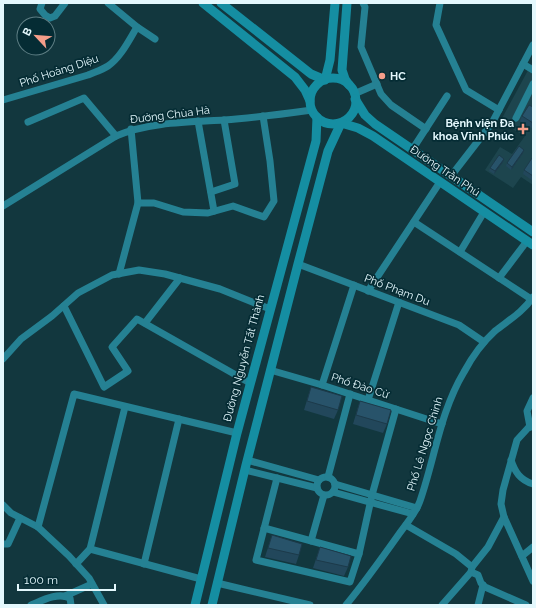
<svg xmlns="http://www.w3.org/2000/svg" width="536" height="608" font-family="Raleway,sans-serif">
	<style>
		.built { fill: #1d454e }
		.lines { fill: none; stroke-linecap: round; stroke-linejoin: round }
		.minor { stroke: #258193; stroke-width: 7 }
		.major { stroke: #158ea2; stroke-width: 9 }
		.wall { fill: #22475b }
		.shaded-wall { fill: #1c3a4a }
		.building { fill: #28536a; stroke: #1c3a4a }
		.poi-dot { fill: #f49e8a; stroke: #052c34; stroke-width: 1.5 }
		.labels { text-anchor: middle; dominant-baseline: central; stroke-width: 3.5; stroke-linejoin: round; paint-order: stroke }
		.street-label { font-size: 11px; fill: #e4f8fd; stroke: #052c34 }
		.poi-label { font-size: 11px; font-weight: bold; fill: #e4f8fd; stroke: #052c34; text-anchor: start }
	</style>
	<rect width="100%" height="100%" fill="#12373e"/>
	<polygon class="built" points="533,61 533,185 521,177 513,188 485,170 500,147 512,154 525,136 500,122"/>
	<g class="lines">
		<g class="minor">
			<polyline points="42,3 40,9 45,15 50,18 55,16 65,3"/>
			<polyline points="108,3 137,27 155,39"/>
			<polyline points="363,3 365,7 361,47 381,94 391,105 426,129"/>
			<polyline points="440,3 436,25 466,90 499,110"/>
			<polyline points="523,64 533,70"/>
			<polyline points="354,94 377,84"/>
			<path d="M3 100 88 75C95 72 102 70 108 66 121 57 129 40 137 27"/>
			<polyline points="516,118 533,84"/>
			<polyline points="198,121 214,211"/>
			<polyline points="28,122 84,98 116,136"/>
			<polyline points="412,150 447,96"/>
			<polyline points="451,176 492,123 533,45"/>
			<polyline points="211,192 235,184 224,120"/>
			<polyline points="138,203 154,203 183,212 208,213 233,206 264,217 274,201 270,161 263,116"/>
			<path d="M3 206 116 136C148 122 189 122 224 120 253 118 283 114 312 110"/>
			<polyline points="414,222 531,299"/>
			<polyline points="460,252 484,212"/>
			<polyline points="298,264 459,325 484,342"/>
			<polyline points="119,274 138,203 131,129"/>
			<polyline points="499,278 527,241"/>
			<polyline points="368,291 440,182"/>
			<polyline points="64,306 104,387 128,371 112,347 137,319 250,383"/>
			<polyline points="145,323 180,278"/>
			<polyline points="3,359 21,339 52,316 78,293 112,275 139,270 165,274 220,289 270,309"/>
			<polyline points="270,370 322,385 442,424"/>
			<polyline points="322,385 354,285"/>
			<polyline points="368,400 399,302"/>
			<polyline points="533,426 528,428 517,440 503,490 501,504 504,517 533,581"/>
			<polyline points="530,427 527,411 533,398"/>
			<polyline points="247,460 319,480"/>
			<path d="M511 460C515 472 520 480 533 484"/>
			<polyline points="245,470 317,488"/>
			<circle cx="326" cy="486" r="9"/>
			<polyline points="328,477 350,394"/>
			<polyline points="277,478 256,560 350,582 359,554 372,495 396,409"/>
			<polyline points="335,484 417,508"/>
			<polyline points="333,492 413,514"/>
			<polyline points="3,505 11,513 38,527 69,556 89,578 104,605"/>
			<polyline points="406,525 456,554 472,567 471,572 442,605"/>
			<polyline points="38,527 74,394 237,433"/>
			<polyline points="264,528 359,554"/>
			<polyline points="311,541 324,495"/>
			<polyline points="3,544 8,544 20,518"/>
			<polyline points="90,549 201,579"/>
			<polyline points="522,556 533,547"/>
			<polyline points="76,564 90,549 125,407"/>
			<polyline points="144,564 179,419"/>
			<polyline points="472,567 488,547 504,517"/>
			<polyline points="471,572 478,575 481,583 485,587 526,605"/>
			<polyline points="217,583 310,605"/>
			<polyline points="65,596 92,584"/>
			<path d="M31 605C43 600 58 592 70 598L71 605"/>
			<path d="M346 605C365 582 382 558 399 534 406 524 416 513 420 501 435 458 440 412 464 372 472 357 483 342 495 331 509 320 523 312 533 297"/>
			<polyline points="478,605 483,585"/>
		</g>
		<g class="major">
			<polyline points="203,3 295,77 305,90 310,101"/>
			<polyline points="221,3 311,74 325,80 330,60 335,3"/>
			<polyline points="347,3 342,70 345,79 349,85"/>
			<circle cx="333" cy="101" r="23"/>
			<polyline points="355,99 365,115 375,124 533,232"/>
			<polyline points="195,605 237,433 316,141 317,117"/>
			<polyline points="212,605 246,465 298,264 328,151 341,123 358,128 373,136 533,245"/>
		</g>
	</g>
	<g class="wall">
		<polygon points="533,107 533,129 520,121 522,116"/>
		<polygon points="524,150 523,153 511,170 506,166 507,163"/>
		<polygon points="533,158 533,181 523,174 524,170"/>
		<polygon points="504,159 503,162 494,174 489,171 490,168"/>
		<polygon points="311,387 338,410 334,419 304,410"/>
		<polygon points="360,401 387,424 383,433 353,424"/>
		<polygon points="272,535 299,555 296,564 265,557"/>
		<polygon points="320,547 348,567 344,576 313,568"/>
	</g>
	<g class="shaded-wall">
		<polygon points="524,150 523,153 511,170 512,167"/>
		<polygon points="504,159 503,162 494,174 495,171"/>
	</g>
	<g class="building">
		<polygon points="529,105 533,107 533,123 522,116"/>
		<polygon points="519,146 524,150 512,167 507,163"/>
		<polygon points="499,155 504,159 495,171 490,168"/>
		<polygon points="532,158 533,158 533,176 524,170"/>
		<polygon points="311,387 342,396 338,410 307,401"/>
		<polygon points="360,401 391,410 387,424 356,415"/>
		<polygon points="272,535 302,544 299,555 268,548"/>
		<polygon points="320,547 351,556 348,567 316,560"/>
	</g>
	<g class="poi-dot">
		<circle cx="382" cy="76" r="4"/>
		<path d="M521 123h4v4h4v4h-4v4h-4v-4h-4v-4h4z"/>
	</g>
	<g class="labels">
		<g class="street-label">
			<text transform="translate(59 71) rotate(-18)">Phố Hoàng Diệu</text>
			<text transform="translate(170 115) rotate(-7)">Đường Chùa Hà</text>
			<text transform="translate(445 171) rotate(34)">Đường Trần Phú</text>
			<text transform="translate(397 290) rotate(21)">Phố Phạm Du</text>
			<text transform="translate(244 358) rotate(-75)">Đường Nguyễn Tất Thành</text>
			<text transform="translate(360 386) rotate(18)">Phố Đào Cừ</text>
			<text transform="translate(425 444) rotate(-73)">Phố Lê Ngọc Chinh</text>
		</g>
		<g class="poi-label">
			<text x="390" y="76">HC</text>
			<text x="514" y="123" text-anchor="end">Bệnh viện Đa<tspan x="514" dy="13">khoa Vĩnh Phúc</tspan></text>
		</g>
	</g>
	<rect width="536" height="608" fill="none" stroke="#e4f8fd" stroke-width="8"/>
	<g transform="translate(36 36) rotate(296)"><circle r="19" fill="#052c34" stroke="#5e7e84"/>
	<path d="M0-3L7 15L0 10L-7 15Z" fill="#f49e8a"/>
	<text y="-6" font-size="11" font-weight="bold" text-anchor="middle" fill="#e4f8fd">B</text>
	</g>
	<path d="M18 584v6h97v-6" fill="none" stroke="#e4f8fd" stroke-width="2"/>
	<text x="24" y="584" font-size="12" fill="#e4f8fd" stroke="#052c34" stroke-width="3" paint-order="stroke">100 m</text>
</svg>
